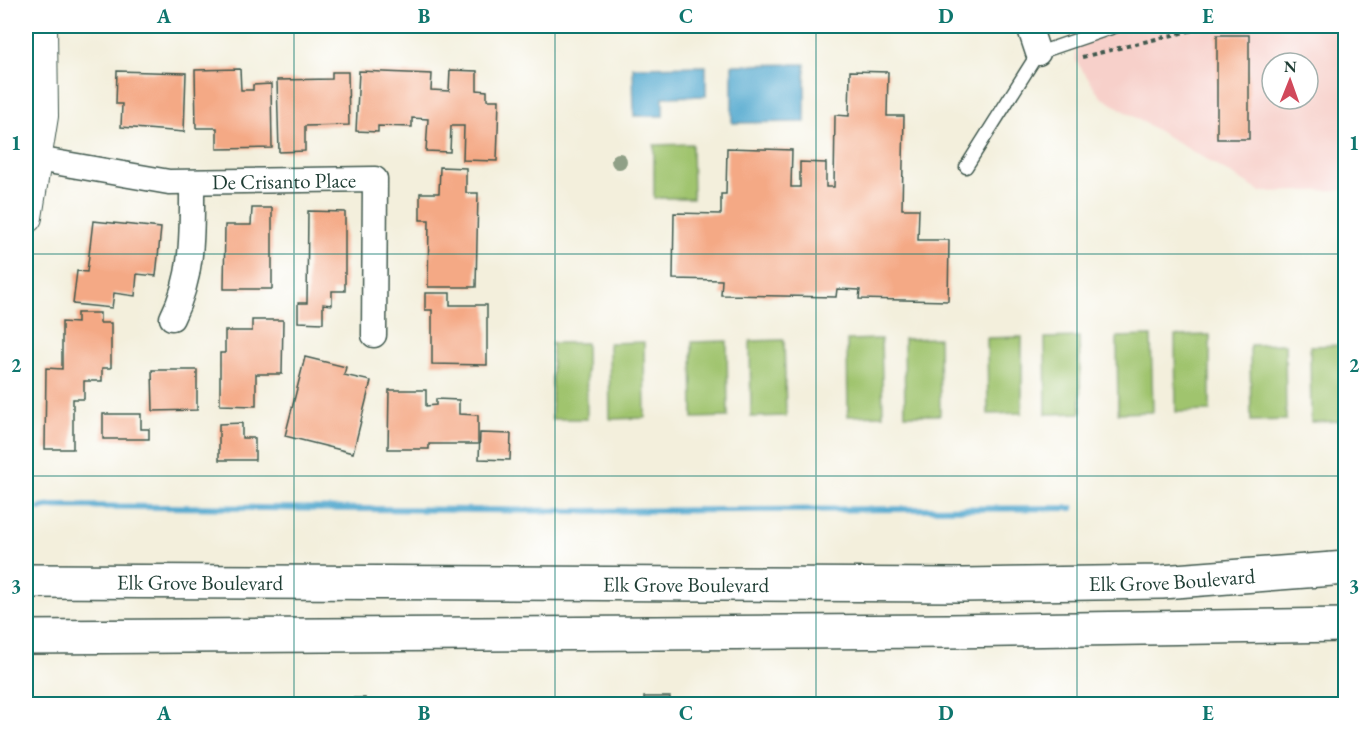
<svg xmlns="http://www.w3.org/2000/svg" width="1371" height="730" font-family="'EB Garamond',serif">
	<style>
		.built { fill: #f7d0ca; fill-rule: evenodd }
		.green { fill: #a0c46e; stroke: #608051; stroke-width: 1.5 }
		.water { fill: #51a8ce; stroke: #387281; stroke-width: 1.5 }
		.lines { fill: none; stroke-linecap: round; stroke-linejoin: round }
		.stream { stroke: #51a8ce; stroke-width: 6 }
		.building { fill: #f4a985 }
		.service-casing { stroke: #3f584d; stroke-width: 15 }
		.minor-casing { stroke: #3f584d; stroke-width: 27 }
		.tertiary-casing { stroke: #3f584d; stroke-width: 34 }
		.secondary-casing { stroke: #3f584d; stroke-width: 36 }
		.path { stroke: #3f584d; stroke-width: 4; stroke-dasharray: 4.5 4.5; stroke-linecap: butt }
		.service { stroke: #fff; stroke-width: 12 }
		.minor { stroke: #fff; stroke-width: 24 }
		.tertiary { stroke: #fff; stroke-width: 32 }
		.secondary { stroke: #fff; stroke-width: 33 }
		.tree { fill: #90a087 }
		.grid { fill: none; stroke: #0f766e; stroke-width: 1.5; stroke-opacity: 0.55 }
		.labels { text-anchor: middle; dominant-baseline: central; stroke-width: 6; stroke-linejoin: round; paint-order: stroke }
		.street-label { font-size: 21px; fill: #1f3d34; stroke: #fff }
		.neatline { fill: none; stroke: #0f766e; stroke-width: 2 }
		.grid-label { font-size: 20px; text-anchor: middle; font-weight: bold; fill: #0f766e }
	</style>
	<rect width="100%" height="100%" fill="#fff"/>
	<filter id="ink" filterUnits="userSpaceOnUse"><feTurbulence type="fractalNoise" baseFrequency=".0167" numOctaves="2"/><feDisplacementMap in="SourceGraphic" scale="12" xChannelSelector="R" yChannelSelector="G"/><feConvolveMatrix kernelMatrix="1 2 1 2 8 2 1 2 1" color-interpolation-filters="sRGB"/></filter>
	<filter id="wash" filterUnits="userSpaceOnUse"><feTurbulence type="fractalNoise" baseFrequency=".008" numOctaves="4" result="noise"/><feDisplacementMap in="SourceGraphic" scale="24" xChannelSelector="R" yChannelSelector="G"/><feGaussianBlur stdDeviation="1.35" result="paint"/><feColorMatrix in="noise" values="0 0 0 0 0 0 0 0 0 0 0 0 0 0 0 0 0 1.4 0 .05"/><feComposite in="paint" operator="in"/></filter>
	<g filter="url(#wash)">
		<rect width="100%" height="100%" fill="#f3efdc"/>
		<path class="built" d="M1064 26H1345V190L1261 192 1101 97 1076 61 1074 38ZM1272 63H1308V99H1272Z"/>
		<g class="green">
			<polygon points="692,144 693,198 654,198 654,145"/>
			<polygon points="1210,335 1210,411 1176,412 1175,336"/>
			<polygon points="1151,336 1153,412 1118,413 1117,337"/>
			<polygon points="1022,337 1022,413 988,414 987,338"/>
			<polygon points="1079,337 1081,413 1046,414 1045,338"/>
			<polygon points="939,338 940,415 905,415 904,339"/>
			<polygon points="881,339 883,415 848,416 847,340"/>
			<polygon points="784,340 786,416 751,417 750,341"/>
			<polygon points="727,341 728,417 693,418 692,342"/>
			<polygon points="644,342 645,418 610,419 609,343"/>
			<polygon points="552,343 586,343 587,419 552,419"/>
			<polygon points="1285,344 1286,420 1251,421 1250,345"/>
			<polygon points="1345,345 1345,421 1311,422 1310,346"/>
		</g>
		<g class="water">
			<polygon points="805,64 805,122 732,123 732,65"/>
			<polygon points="706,66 706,96 663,97 663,116 634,116 633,67"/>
		</g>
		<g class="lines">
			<polyline class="stream" points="40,508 54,506 573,511 1072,508"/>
		</g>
		<g id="blocks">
			<g class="building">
				<rect x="1217" y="35" width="32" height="104"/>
				<polygon points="240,69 241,90 253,90 253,85 271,84 272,148 217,149 217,128 196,128 195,70"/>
				<polygon points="450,70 477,71 477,90 487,91 487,100 499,100 497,161 463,160 464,126 451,126 450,152 426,151 428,119 412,118 412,127 378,126 378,132 356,131 359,71 432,74 431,90 449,91"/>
				<polygon points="117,71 186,73 184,132 121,127 122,104 116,104"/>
				<polygon points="850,71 888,72 887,116 904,116 902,209 919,209 918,240 949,240 948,301 859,299 860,290 837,289 836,297 721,295 722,280 673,279 674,213 721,214 721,194 726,194 727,148 792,150 791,187 800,187 800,162 826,163 826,187 834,187 835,115 849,116"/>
				<polygon points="332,72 348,72 349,125 305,126 305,151 279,152 277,80 332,79"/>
				<polygon points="440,167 466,168 466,193 478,193 476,287 428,287 429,220 420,220 420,193 439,193"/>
				<polygon points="252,208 272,208 272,289 224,289 225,225 251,225"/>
				<polygon points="308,211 345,212 345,291 332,291 332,305 323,304 323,323 298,322 298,303 307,303"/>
				<polygon points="93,221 161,228 156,276 137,274 135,296 114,293 112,308 73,304 77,271 87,272"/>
				<polygon points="425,293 450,293 450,305 487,305 487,365 432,364 432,310 425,310"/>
				<polygon points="77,313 100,313 100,323 111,323 111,368 102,368 102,381 84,381 84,399 73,399 73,449 45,449 46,368 62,369 62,322 77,323"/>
				<polygon points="252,320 283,320 282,374 256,374 256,406 220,405 220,353 225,353 225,331 252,331"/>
				<polygon points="305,357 346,367 344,375 371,381 353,453 285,436"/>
				<polygon points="152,370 197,370 197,410 153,411"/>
				<polygon points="389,390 426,390 426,406 436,405 436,399 459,400 459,414 478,415 478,444 429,444 429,449 388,449"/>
				<polygon points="103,414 141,414 141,429 149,429 149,439 103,439"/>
				<polygon points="242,423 242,438 255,438 255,460 219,460 219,424"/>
				<polygon points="480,433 511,434 510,460 479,459"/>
				<rect x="644" y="697" width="26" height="7"/>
				<polygon points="323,698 365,698 364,704 323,704"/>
				<polygon points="753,699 778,700 778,704 753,704"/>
				<rect x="535" y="702" width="45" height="2"/>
			</g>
		</g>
	</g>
	<g filter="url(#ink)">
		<use href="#blocks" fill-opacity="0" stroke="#3f584d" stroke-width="1.5"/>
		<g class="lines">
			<g class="service-casing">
				<polyline id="service" points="966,167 1038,53 1117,26"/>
			</g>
			<g class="minor-casing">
				<g id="minor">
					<polyline points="1029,26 1038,53"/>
					<path id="s1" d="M37 159 169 182 375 179 374 335"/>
					<path d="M172 318C194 275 192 230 192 183"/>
				</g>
			</g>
			<g class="tertiary-casing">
				<polyline id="tertiary" points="26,217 42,116 41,26"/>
			</g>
			<g class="secondary-casing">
				<g id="secondary">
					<path id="s2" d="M26 581 963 585 1162 582 1346 568"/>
					<polyline points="26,637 950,631 1346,625"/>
				</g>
			</g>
			<polyline class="path" points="1082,57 1210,26"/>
			<use href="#service" class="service"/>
			<use href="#minor" class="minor"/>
			<use href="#tertiary" class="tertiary"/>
			<use href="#secondary" class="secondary"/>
		</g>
		<circle class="tree" cx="619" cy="161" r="8"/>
	</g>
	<path class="grid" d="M294 26V704M555 26V704M816 26V704M1077 26V704M26 254H1346M26 476H1346"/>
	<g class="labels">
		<g class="street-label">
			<text stroke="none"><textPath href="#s1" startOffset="249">De Crisanto Place</textPath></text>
			<text stroke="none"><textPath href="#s2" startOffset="1146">Elk Grove Boulevard</textPath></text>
			<text stroke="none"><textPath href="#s2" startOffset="174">Elk Grove Boulevard</textPath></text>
			<text stroke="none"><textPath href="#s2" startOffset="660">Elk Grove Boulevard</textPath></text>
		</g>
	</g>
	<rect width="1371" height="730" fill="none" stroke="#fff" stroke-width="66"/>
	<g transform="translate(1290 81) rotate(1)"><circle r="28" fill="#ffffff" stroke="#a5b1ae" stroke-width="1.5"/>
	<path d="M0-4.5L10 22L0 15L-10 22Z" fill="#d1495b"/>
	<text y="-9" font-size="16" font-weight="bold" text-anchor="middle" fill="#1f3d34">N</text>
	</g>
	<rect x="33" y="33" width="1305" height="664" class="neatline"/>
	<g class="grid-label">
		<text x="164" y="23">A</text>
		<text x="424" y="23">B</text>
		<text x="686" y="23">C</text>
		<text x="946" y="23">D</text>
		<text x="1208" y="23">E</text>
		<text x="16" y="150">1</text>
		<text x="1354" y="150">1</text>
		<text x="16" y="372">2</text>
		<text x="1354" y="372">2</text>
		<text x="16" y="593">3</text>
		<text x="1354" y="593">3</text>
		<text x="164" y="720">A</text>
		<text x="424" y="720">B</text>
		<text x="686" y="720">C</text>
		<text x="946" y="720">D</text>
		<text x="1208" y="720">E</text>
	</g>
</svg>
